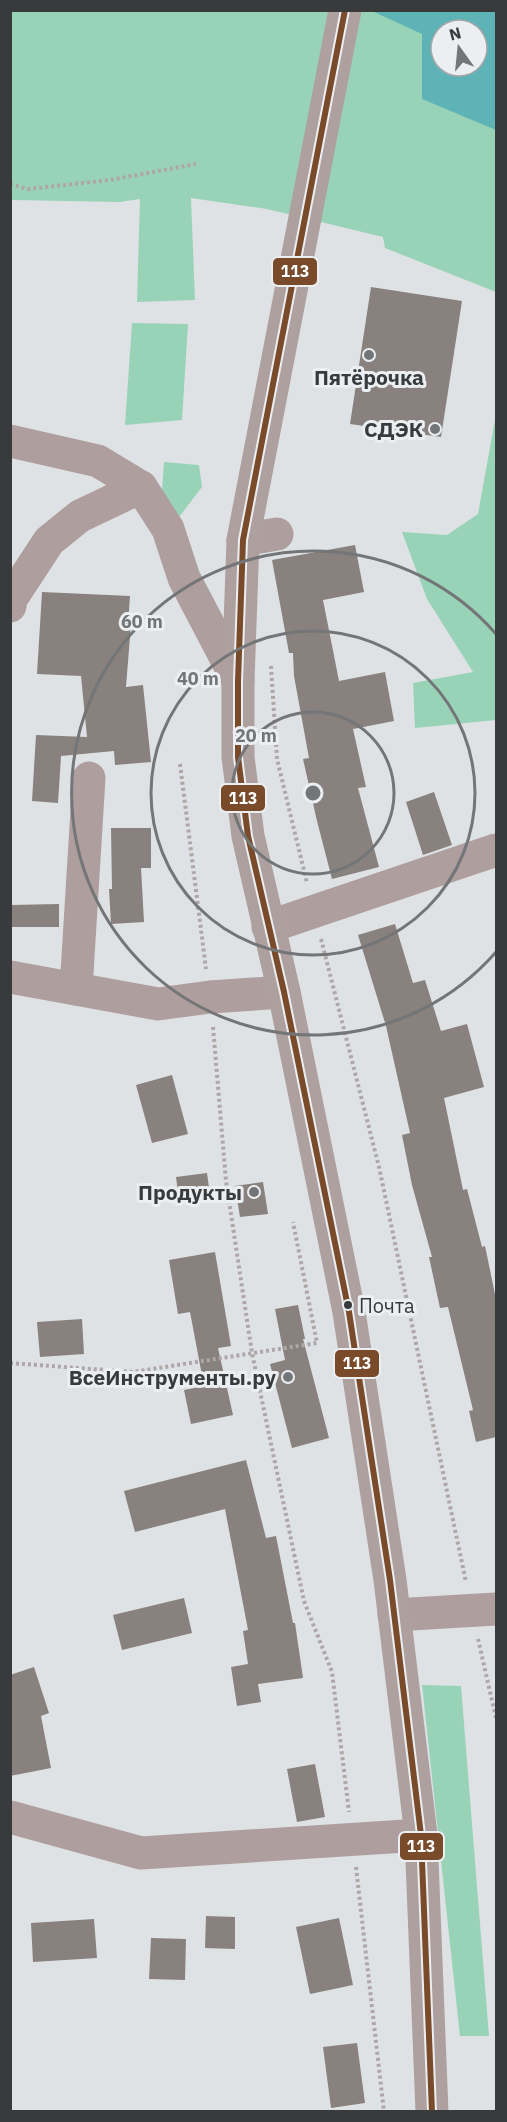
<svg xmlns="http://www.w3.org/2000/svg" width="507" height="2122" font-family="'IBM Plex Sans',sans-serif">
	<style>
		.green { fill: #99d3b7; fill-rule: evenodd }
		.water { fill: #5eb3b6; fill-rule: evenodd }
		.building { fill: #88817d }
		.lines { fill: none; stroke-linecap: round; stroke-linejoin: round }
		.path { stroke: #afa6a7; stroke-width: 4; stroke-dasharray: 3 3; stroke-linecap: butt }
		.minor { stroke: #ae9e9d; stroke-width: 33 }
		.major { stroke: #ada09f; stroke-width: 33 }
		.bus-1-casing { stroke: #ebeff2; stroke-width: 10 }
		.bus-1 { stroke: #7a4b2a; stroke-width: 6 }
		.ring { fill: none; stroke: #737577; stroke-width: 3 }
		.poi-dot { fill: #737577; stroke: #ebeff2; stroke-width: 2 }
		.bus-dot { fill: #393a3c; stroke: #ebeff2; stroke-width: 2 }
		.labels { text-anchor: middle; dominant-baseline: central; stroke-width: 6; stroke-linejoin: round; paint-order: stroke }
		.bus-label { font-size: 20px; fill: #393a3c; stroke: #ebeff2; text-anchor: start }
		.poi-label { font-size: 21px; font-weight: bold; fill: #393a3c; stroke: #ebeff2; text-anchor: end }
		.centre { fill: #737577; stroke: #ebeff2; stroke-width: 3 }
		.ring-label { font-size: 18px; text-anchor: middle; font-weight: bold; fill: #737577; stroke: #ebeff2; stroke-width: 6; stroke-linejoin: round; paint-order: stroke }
		.line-badge { stroke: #ebeff2; stroke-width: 2 }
		.badge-label { font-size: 16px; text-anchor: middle; font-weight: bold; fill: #fff }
	</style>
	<rect width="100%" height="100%" fill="#dfe2e4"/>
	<g class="green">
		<path d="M11 11H496V292L385 248 383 237 267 209 191 198 195 300 137 302 140 199 120 202 11 200ZM441 30H477V66H441Z"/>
		<polygon points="132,323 188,324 182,420 125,425"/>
		<polygon points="496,414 496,720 415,728 413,683 473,672 427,599 402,532 447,535 478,514"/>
		<polygon points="164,462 199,465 202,487 179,517 162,491"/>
		<polygon points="422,1685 461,1686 489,2036 460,2036"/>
	</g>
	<path class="water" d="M372 11H496V130L422 99V34ZM441 30H477V66H441Z"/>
	<g class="building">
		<polygon points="371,287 462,301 441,437 350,424"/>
		<polygon points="355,545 364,592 323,600 339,681 385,672 394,721 353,729 366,787 358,788 379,867 332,879 317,821 303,759 309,758 294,676 293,653 289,653 272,560"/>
		<polygon points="42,592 130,596 128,624 131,624 126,687 143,685 151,762 115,765 114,751 61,756 58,803 32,801 36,735 87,737 81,676 37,674"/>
		<polygon points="434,792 452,845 423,855 406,802"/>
		<polygon points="111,828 151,828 151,868 141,868 144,922 111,924 109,889 112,889"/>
		<polygon points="59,904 59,927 10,927 10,905"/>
		<polygon points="395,924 413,983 425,980 441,1031 467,1024 484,1087 444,1098 463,1190 467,1189 482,1247 485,1246 496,1299 496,1437 476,1442 469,1411 473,1410 448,1307 440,1308 429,1257 432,1257 412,1185 402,1135 410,1133 386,1026 358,935"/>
		<polygon points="172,1075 188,1134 152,1143 136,1085"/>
		<polygon points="207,1173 210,1195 179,1199 176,1177"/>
		<polygon points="263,1182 268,1214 240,1217 235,1186"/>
		<polygon points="215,1252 231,1346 218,1348 233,1415 191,1424 184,1390 204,1386 190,1312 178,1314 169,1260"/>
		<polygon points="298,1305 305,1339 303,1339 329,1438 292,1448 270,1364 285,1360 275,1309"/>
		<polygon points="82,1319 84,1354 40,1357 37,1322"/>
		<polygon points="246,1460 266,1538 276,1536 293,1623 295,1623 303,1678 258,1684 261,1702 237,1706 231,1667 248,1664 243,1631 248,1630 225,1509 135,1532 124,1491"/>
		<polygon points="184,1598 192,1633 122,1650 113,1615"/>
		<polygon points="34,1667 49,1713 41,1716 51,1768 10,1776 10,1675"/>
		<polygon points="315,1764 325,1817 297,1822 287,1769"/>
		<polygon points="206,1916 235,1917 235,1949 205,1948"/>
		<polygon points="339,1918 353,1985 310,1994 296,1927"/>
		<polygon points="94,1919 97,1958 33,1962 31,1923"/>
		<polygon points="151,1938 186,1939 185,1980 149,1979"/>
		<polygon points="357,2043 365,2103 331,2108 323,2047"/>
	</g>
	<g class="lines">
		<g class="path">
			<polyline points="10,184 28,189 110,180 196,164"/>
			<polyline points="271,666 277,759 307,883"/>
			<polyline points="180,764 206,969"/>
			<polyline points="321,939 379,1167 466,1582"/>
			<polyline points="213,1027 226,1181 252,1353 304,1601 332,1672 349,1812"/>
			<polyline points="10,1363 133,1372 317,1343 293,1222"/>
			<polyline points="478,1639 496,1718"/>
			<polyline points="356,1867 384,2112"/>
		</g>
		<g class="minor">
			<polyline points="10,441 98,461 141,487 168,529 184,578 238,681"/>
			<polyline points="243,540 277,534"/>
			<polyline points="10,606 11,599 49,541 80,516 141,487"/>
			<polyline points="268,927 496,850"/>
			<polyline points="10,977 158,1004 210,997 284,992"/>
			<polyline points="76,989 89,778"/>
			<polyline points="394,1615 496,1609"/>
			<polyline points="10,1817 141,1853 421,1835"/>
		</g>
		<polyline class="major" points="345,10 243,540 238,681 238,757 248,836 284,992 349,1312 390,1580 421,1835 432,2112"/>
		<g class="bus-1-casing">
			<polyline id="bus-1" points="345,10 243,540 238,681 238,757 248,836 284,992 349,1312 390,1580 421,1835 432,2112"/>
		</g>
		<use href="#bus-1" class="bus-1"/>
	</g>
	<g class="ring">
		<circle cx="313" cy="793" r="81"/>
		<circle cx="313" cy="793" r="162"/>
		<path d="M496 952A242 242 0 1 1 496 634"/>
	</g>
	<g class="poi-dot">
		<circle cx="369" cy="355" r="6"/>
		<circle cx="435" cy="429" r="6"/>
		<circle cx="254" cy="1192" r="6"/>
		<circle cx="288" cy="1377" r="6"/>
	</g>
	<circle class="bus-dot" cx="348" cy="1305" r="5"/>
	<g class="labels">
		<g class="bus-label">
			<text x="359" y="1305">Почта</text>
		</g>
		<g class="poi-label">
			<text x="369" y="377" text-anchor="middle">Пятёрочка</text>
			<text x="423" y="429">СДЭК</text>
			<text x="242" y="1192">Продукты</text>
			<text x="276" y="1377">ВсеИнструменты.ру</text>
		</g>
	</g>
	<circle cx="313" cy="793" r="9" class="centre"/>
	<g class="ring-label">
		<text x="142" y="628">60 m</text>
		<text x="198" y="685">40 m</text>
		<text x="256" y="742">20 m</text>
	</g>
	<g class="line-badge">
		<rect x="272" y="257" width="46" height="29" rx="6" fill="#7a4b2a"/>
		<rect x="220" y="784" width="46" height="28" rx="6" fill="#7a4b2a"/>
		<rect x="334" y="1349" width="46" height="29" rx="6" fill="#7a4b2a"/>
		<rect x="399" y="1832" width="45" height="29" rx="6" fill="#7a4b2a"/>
	</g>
	<g class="badge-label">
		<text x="295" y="277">113</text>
		<text x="243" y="804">113</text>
		<text x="357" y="1369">113</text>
		<text x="421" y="1852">113</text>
	</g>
	<rect width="507" height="2122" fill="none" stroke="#393a3c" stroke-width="24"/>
	<g transform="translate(459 48) rotate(345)"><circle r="28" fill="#ebeff2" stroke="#a4a7a9" stroke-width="1.5"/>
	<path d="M0-4.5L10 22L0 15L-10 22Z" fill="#737577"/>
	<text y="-9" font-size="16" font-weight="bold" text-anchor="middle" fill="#393a3c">N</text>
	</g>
</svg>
